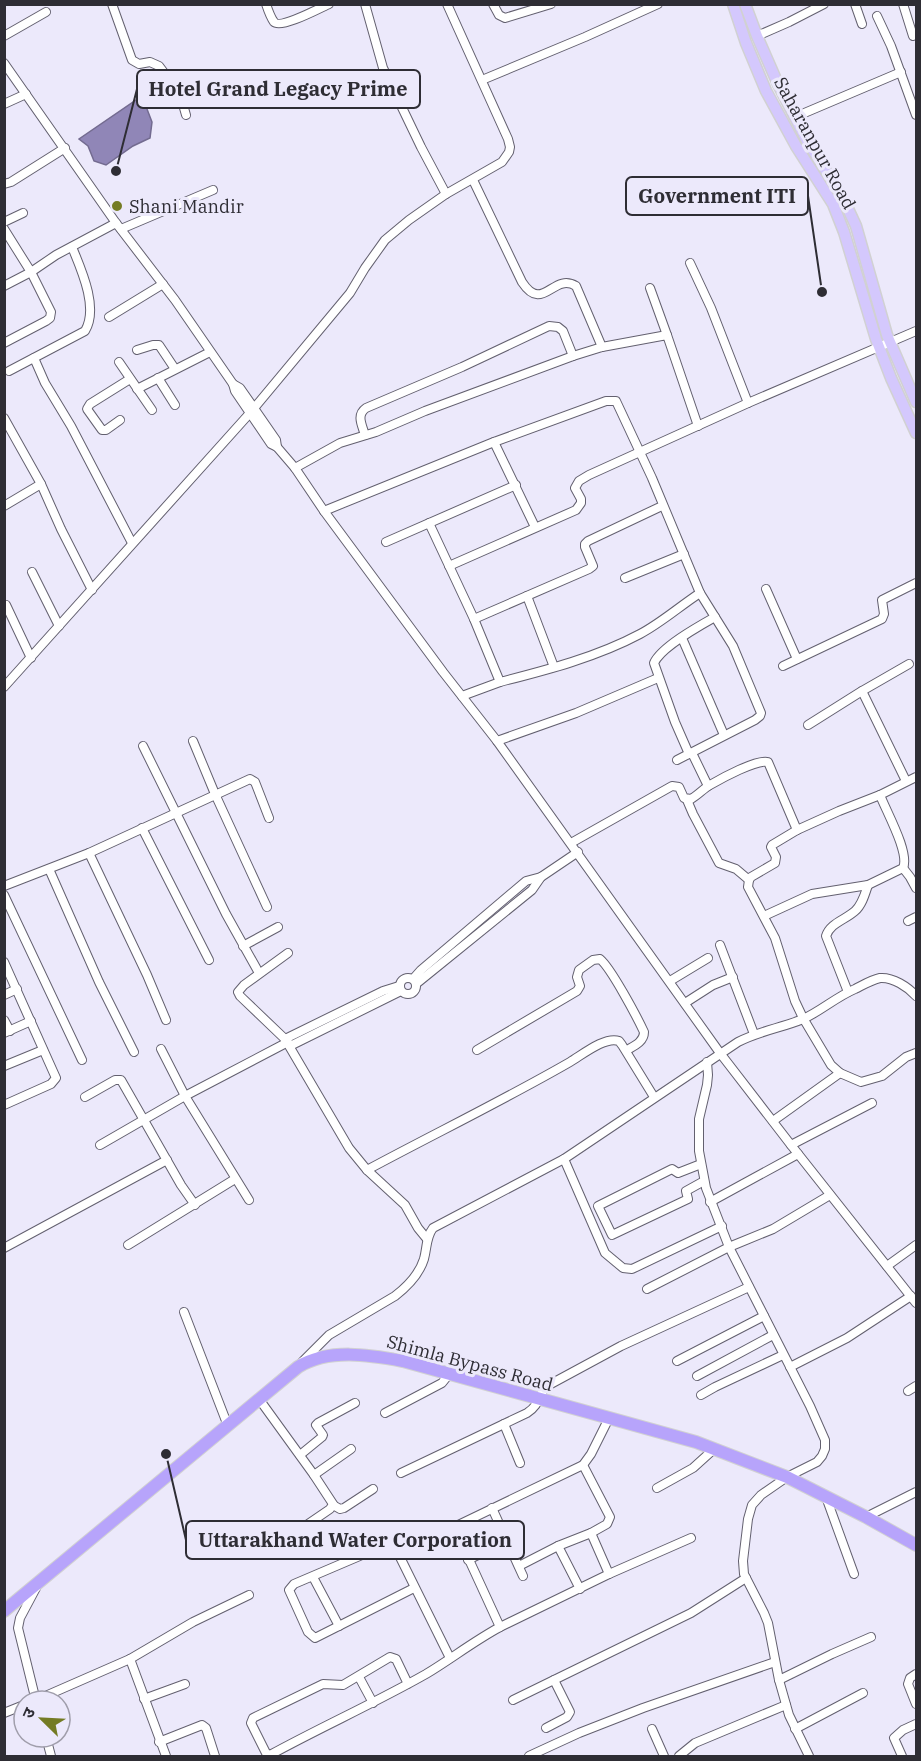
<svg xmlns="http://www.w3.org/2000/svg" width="921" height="1761" font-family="'IBM Plex Serif','Noto Sans Devanagari',serif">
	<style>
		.water { fill: #9086b7; stroke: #736b90; stroke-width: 1.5 }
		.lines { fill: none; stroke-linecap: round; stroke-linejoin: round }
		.minor-casing { stroke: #63606f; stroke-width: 10 }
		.major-casing { stroke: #d1d1d2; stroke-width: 13 }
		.highway-casing { stroke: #d1d1d2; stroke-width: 14 }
		.minor { stroke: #fff; stroke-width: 8 }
		.major { stroke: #d4c8fd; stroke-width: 10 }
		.highway { stroke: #b7a4fb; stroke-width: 12 }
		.poi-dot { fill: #747b24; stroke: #ece9fb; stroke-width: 2 }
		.labels { text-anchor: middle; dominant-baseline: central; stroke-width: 6; stroke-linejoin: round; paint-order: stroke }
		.street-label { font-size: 18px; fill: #2e2d34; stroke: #ece9fb }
		.poi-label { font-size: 18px; fill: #2e2d34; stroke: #ece9fb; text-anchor: start }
		.leader { fill: none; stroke: #2e2d34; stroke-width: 2 }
		.callout-dot { fill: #2e2d34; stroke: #ece9fb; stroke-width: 2 }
		.callout { fill: #ece9fb; stroke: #2e2d34; stroke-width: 2 }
		.callout-label { font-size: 20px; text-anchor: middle; font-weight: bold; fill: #2e2d34 }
	</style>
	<rect width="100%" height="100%" fill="#ece9fb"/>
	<polygon class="water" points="142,96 152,122 150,138 133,146 106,165 94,161 88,146 79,139"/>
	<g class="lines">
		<g class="minor-casing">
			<g id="minor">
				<polyline points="112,4 132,60 139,64 150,62 159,66 180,94 186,115"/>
				<path d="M266 4C268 10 271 18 274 22 281 29 320 8 329 4"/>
				<polyline points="365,4 383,68 421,147 446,194"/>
				<polyline points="493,4 499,15 505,18 551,4"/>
				<polyline points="855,4 862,24"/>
				<polyline points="903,4 913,36"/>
				<polyline points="877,16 891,46 916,115"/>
				<polyline points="4,36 46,12"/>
				<polyline points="757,36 789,22 824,4"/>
				<polyline points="4,63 116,223 175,300 233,384 235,391 271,444 277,447 295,468 324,511 443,672 497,741 720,1053 791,1145 916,1303"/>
				<polyline points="482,80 585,37 658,4"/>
				<polyline points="4,104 26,94"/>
				<polyline points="795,117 901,72"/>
				<path d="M473 180 522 282C543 314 553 272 576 286L602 347"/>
				<polyline points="4,184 11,182 65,148"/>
				<polyline points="4,222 23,213"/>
				<polyline points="4,229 31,272 51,312 50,318 46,321 4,343"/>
				<polyline points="121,229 213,190"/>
				<polyline points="690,263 711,308 748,403"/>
				<polyline points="4,286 31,272 56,255 116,223"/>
				<polyline points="650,288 667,335"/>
				<polyline points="109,317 163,284"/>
				<polyline points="137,350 153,345 159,345 175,369"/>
				<polyline points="34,358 45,383 71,426 132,543"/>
				<polyline points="119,362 152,410"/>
				<path d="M9 371 85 331C99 308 81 269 72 247"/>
				<polyline points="158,378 175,405"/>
				<polyline points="233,384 240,388 276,440 277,447"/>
				<polyline points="137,389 210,352"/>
				<polyline points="4,418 41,484 61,529 92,590"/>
				<polyline points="120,420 106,430 102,430 87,409 90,404 130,379"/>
				<path d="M365 435C362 425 356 415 366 408L462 367 549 326 558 327 563 331 573 356"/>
				<polyline points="494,442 535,527"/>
				<polyline points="295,468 340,443 376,432 425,411 573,356 602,347 667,335 698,426"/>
				<polyline points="4,506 41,484"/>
				<polyline points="324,511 494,442 606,401 616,401 652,478 700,593 733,646 761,713 760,716 755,720 677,760"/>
				<path d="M429 523 474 619 500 682C547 670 597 657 640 634 661 623 680 606 700 593"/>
				<polyline points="386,542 516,485"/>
				<polyline points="449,566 576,510 581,503 581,499 575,488 579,481 589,475 748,403 916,331"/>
				<polyline points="32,572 59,626"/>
				<polyline points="625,578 684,554"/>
				<polyline points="766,589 797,659"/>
				<polyline points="527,596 554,667"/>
				<polyline points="6,605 31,658"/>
				<polyline points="474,619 589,569 593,566 585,547 585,544 588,541 662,506"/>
				<polyline points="682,638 724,735"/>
				<polyline points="783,666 882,619 884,614 882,600 916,583"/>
				<polyline points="4,687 250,413 350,293 365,268 385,240 409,220 446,194 502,162 509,152 510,147 508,139 447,4"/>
				<polyline points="862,691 906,781"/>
				<polyline points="462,696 500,682"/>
				<polyline points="808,725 862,691 909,664"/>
				<polyline points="193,741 215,794 267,907"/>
				<polyline points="497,741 576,713 658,678"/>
				<polyline points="143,746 226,914 259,973"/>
				<polyline points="692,753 708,786"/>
				<path d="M689 754 675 722 654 663C661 647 699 626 715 617"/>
				<polyline points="687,800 693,814 719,863 736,869 749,880"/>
				<polyline points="142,828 209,960"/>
				<polyline points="797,830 839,811 880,795 916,777"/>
				<path d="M571 843 672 786 679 787 684 798 691 799C698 795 703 789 710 785 722 778 757 759 768 762L797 830 772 845 771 847 776 857 775 863 751 877 749 880 748 887 775 938 795 1001 803 1018 831 1065 840 1073 861 1082 882 1076 906 1057 916 1053"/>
				<polyline points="89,853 147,975 166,1020"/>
				<polyline points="903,868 910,877 916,888"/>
				<polyline points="49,869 99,982 134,1052"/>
				<polyline points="4,886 89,853 250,779 255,782 269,818"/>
				<polyline points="4,895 82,1060"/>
				<path d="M764 916 812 894 868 885 903 868C910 853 886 811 880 795"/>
				<polyline points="908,921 916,917"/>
				<polyline points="720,945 754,1034"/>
				<polyline points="243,946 278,927"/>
				<polyline points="288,953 244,985 238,992 240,996 285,1039 349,1148 367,1170 405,1205 418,1228 427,1239"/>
				<polyline points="4,962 56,1078 51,1084 4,1105"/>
				<circle cx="408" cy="986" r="8"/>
				<polyline points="413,979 421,970 526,881 541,877 578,852"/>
				<polyline points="670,981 708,958"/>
				<polyline points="416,984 532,890 541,877"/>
				<path d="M848 992 826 936C830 923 845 920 855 911 862 905 865 894 868 885"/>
				<polyline points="4,995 17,989"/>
				<polyline points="685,1003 713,985 733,977"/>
				<polyline points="4,1020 10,1031"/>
				<polyline points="4,1033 31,1021"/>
				<polyline points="285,1039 383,991 399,986"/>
				<polyline points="290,1046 401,991"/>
				<polyline points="161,1049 185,1096 249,1200"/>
				<path d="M477 1050 577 991 580 986 577 977 579 970 593 960 600 959C611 968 637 1017 644 1032 644 1042 634 1046 627 1050"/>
				<polyline points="707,1062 708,1075 707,1085 699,1119 699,1151 706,1188 729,1247 810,1406 825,1440 825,1449 822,1456 817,1462 787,1477 761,1495 752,1505 748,1519 743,1561 744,1574 764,1613 768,1623 779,1680 789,1715 809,1756"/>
				<polyline points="4,1066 43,1050"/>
				<polyline points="85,1097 115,1080 121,1080 181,1185 195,1205"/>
				<polyline points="773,1121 840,1073"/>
				<polyline points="100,1145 185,1096 288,1042"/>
				<polyline points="791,1145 872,1103"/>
				<polyline points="564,1159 605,1253 623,1268 632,1269 722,1226"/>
				<polyline points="701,1164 678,1173 672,1169 598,1206 612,1235 688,1199 686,1191 704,1181"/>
				<path d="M367 1170C434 1134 504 1100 570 1062 582 1055 605 1036 619 1041L622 1045 654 1097"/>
				<polyline points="710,1202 798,1154"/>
				<polyline points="128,1245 235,1179"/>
				<polyline points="4,1248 167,1160"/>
				<polyline points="887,1266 916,1245"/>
				<polyline points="647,1289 729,1247 773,1229 830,1195"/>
				<polyline points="184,1312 228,1426"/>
				<polyline points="677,1361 764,1316"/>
				<path d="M302 1362 329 1335 395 1296C408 1286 419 1275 424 1259 427 1248 426 1237 433 1228L564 1159 738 1042C759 1031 781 1028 803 1019 821 1011 836 997 855 989 863 985 871 980 880 978 893 977 908 987 916 996"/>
				<polyline points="790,1367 847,1338 911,1296"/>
				<polyline points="697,1376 773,1335"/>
				<polyline points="908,1391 916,1386"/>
				<polyline points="701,1395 715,1387 783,1355"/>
				<polyline points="259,1399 314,1475 333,1504 330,1509 276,1546"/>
				<polyline points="385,1413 442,1383 450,1373"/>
				<polyline points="504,1424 520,1463"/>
				<polyline points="300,1455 322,1437 323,1435 316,1425 318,1423 355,1403"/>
				<polyline points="583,1465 610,1517 607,1524 591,1533"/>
				<path d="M401 1473 527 1413C541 1404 538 1394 547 1386L621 1346 749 1287"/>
				<polyline points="314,1475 351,1449"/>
				<polyline points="657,1488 693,1468 714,1449"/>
				<polyline points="826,1497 854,1574"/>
				<polyline points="333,1505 340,1509 344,1508 373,1489"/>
				<polyline points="492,1508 523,1576"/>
				<polyline points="866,1517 916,1492"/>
				<polyline points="454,1527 500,1627"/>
				<polyline points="395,1547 450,1658"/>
				<polyline points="468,1560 508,1540"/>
				<polyline points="519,1566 558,1546"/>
				<polyline points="313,1577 339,1626"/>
				<polyline points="36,1588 20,1618 18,1628 36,1701"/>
				<polyline points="414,1588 315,1638 308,1632 289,1590 294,1584 362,1555 419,1541 454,1527 583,1465 591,1454 609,1418"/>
				<polyline points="580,1589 558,1546 591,1533 609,1574"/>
				<polyline points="130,1659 166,1756"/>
				<polyline points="916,1674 910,1678 908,1684 916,1704"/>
				<polyline points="359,1677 373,1703"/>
				<polyline points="779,1680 832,1654 871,1637"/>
				<path d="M408 1684 396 1659 390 1657 343 1685 323 1684 253 1718 251 1723 266 1753 270 1755C321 1727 375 1703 426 1674 451 1659 474 1641 500 1627L609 1574 691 1538"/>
				<polyline points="144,1699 185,1684"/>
				<polyline points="513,1700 691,1613 746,1578"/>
				<polyline points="34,1701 130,1659 193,1622 249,1595"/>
				<polyline points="4,1713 24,1705"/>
				<polyline points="546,1728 567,1717 570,1712 554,1680"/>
				<polyline points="652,1729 664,1756"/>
				<polyline points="795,1729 863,1693"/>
				<polyline points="46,1737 51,1756"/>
				<polyline points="159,1742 202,1725 206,1728 215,1756"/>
				<polyline points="529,1756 579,1733 643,1708 775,1662"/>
				<polyline points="679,1756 695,1743 786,1705"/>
				<polyline points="902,1756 894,1738 903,1730 916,1724"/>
			</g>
		</g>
		<g class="major-casing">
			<g id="major">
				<polyline points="733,4 746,43 766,91 796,146 833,204 844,232 876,339 891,378 916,433"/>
				<polyline points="745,4 757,36 778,84 806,139 843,198 856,226 887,335 916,402"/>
			</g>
		</g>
		<g class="highway-casing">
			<path id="highway" d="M4 1611 298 1367C329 1348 370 1355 403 1361L696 1442 787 1477 866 1517 916 1545"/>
		</g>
		<use href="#minor" class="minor"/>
		<use href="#major" class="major"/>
		<use href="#highway" class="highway"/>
	</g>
	<circle class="poi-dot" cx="117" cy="206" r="6"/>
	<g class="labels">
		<g class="street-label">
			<text transform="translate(815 143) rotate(61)">Saharanpur Road</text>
			<text transform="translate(470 1363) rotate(15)">Shimla Bypass Road</text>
		</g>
		<g class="poi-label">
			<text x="129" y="206">Shani Mandir</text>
		</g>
	</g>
	<path class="leader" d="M116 171L137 89M822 292L808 196M166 1454L186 1540"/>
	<g class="callout-dot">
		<circle cx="116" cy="171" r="6"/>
		<circle cx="822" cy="292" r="6"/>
		<circle cx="166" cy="1454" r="6"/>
	</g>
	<g class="callout">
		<rect x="137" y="70" width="283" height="38" rx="6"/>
		<rect x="626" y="177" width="182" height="38" rx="6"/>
		<rect x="186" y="1521" width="338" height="38" rx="6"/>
	</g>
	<g class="callout-label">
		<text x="278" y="96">Hotel Grand Legacy Prime</text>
		<text x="717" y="203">Government ITI</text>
		<text x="355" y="1547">Uttarakhand Water Corporation</text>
	</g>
	<rect width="921" height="1761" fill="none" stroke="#2e2d34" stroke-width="12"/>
	<g transform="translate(42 1719) rotate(294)"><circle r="28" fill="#ece9fb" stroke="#a09eab" stroke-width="1.5"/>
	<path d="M0-4.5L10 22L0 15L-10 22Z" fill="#747b24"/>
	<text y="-9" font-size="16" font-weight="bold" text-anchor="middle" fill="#2e2d34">उ</text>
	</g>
</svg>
